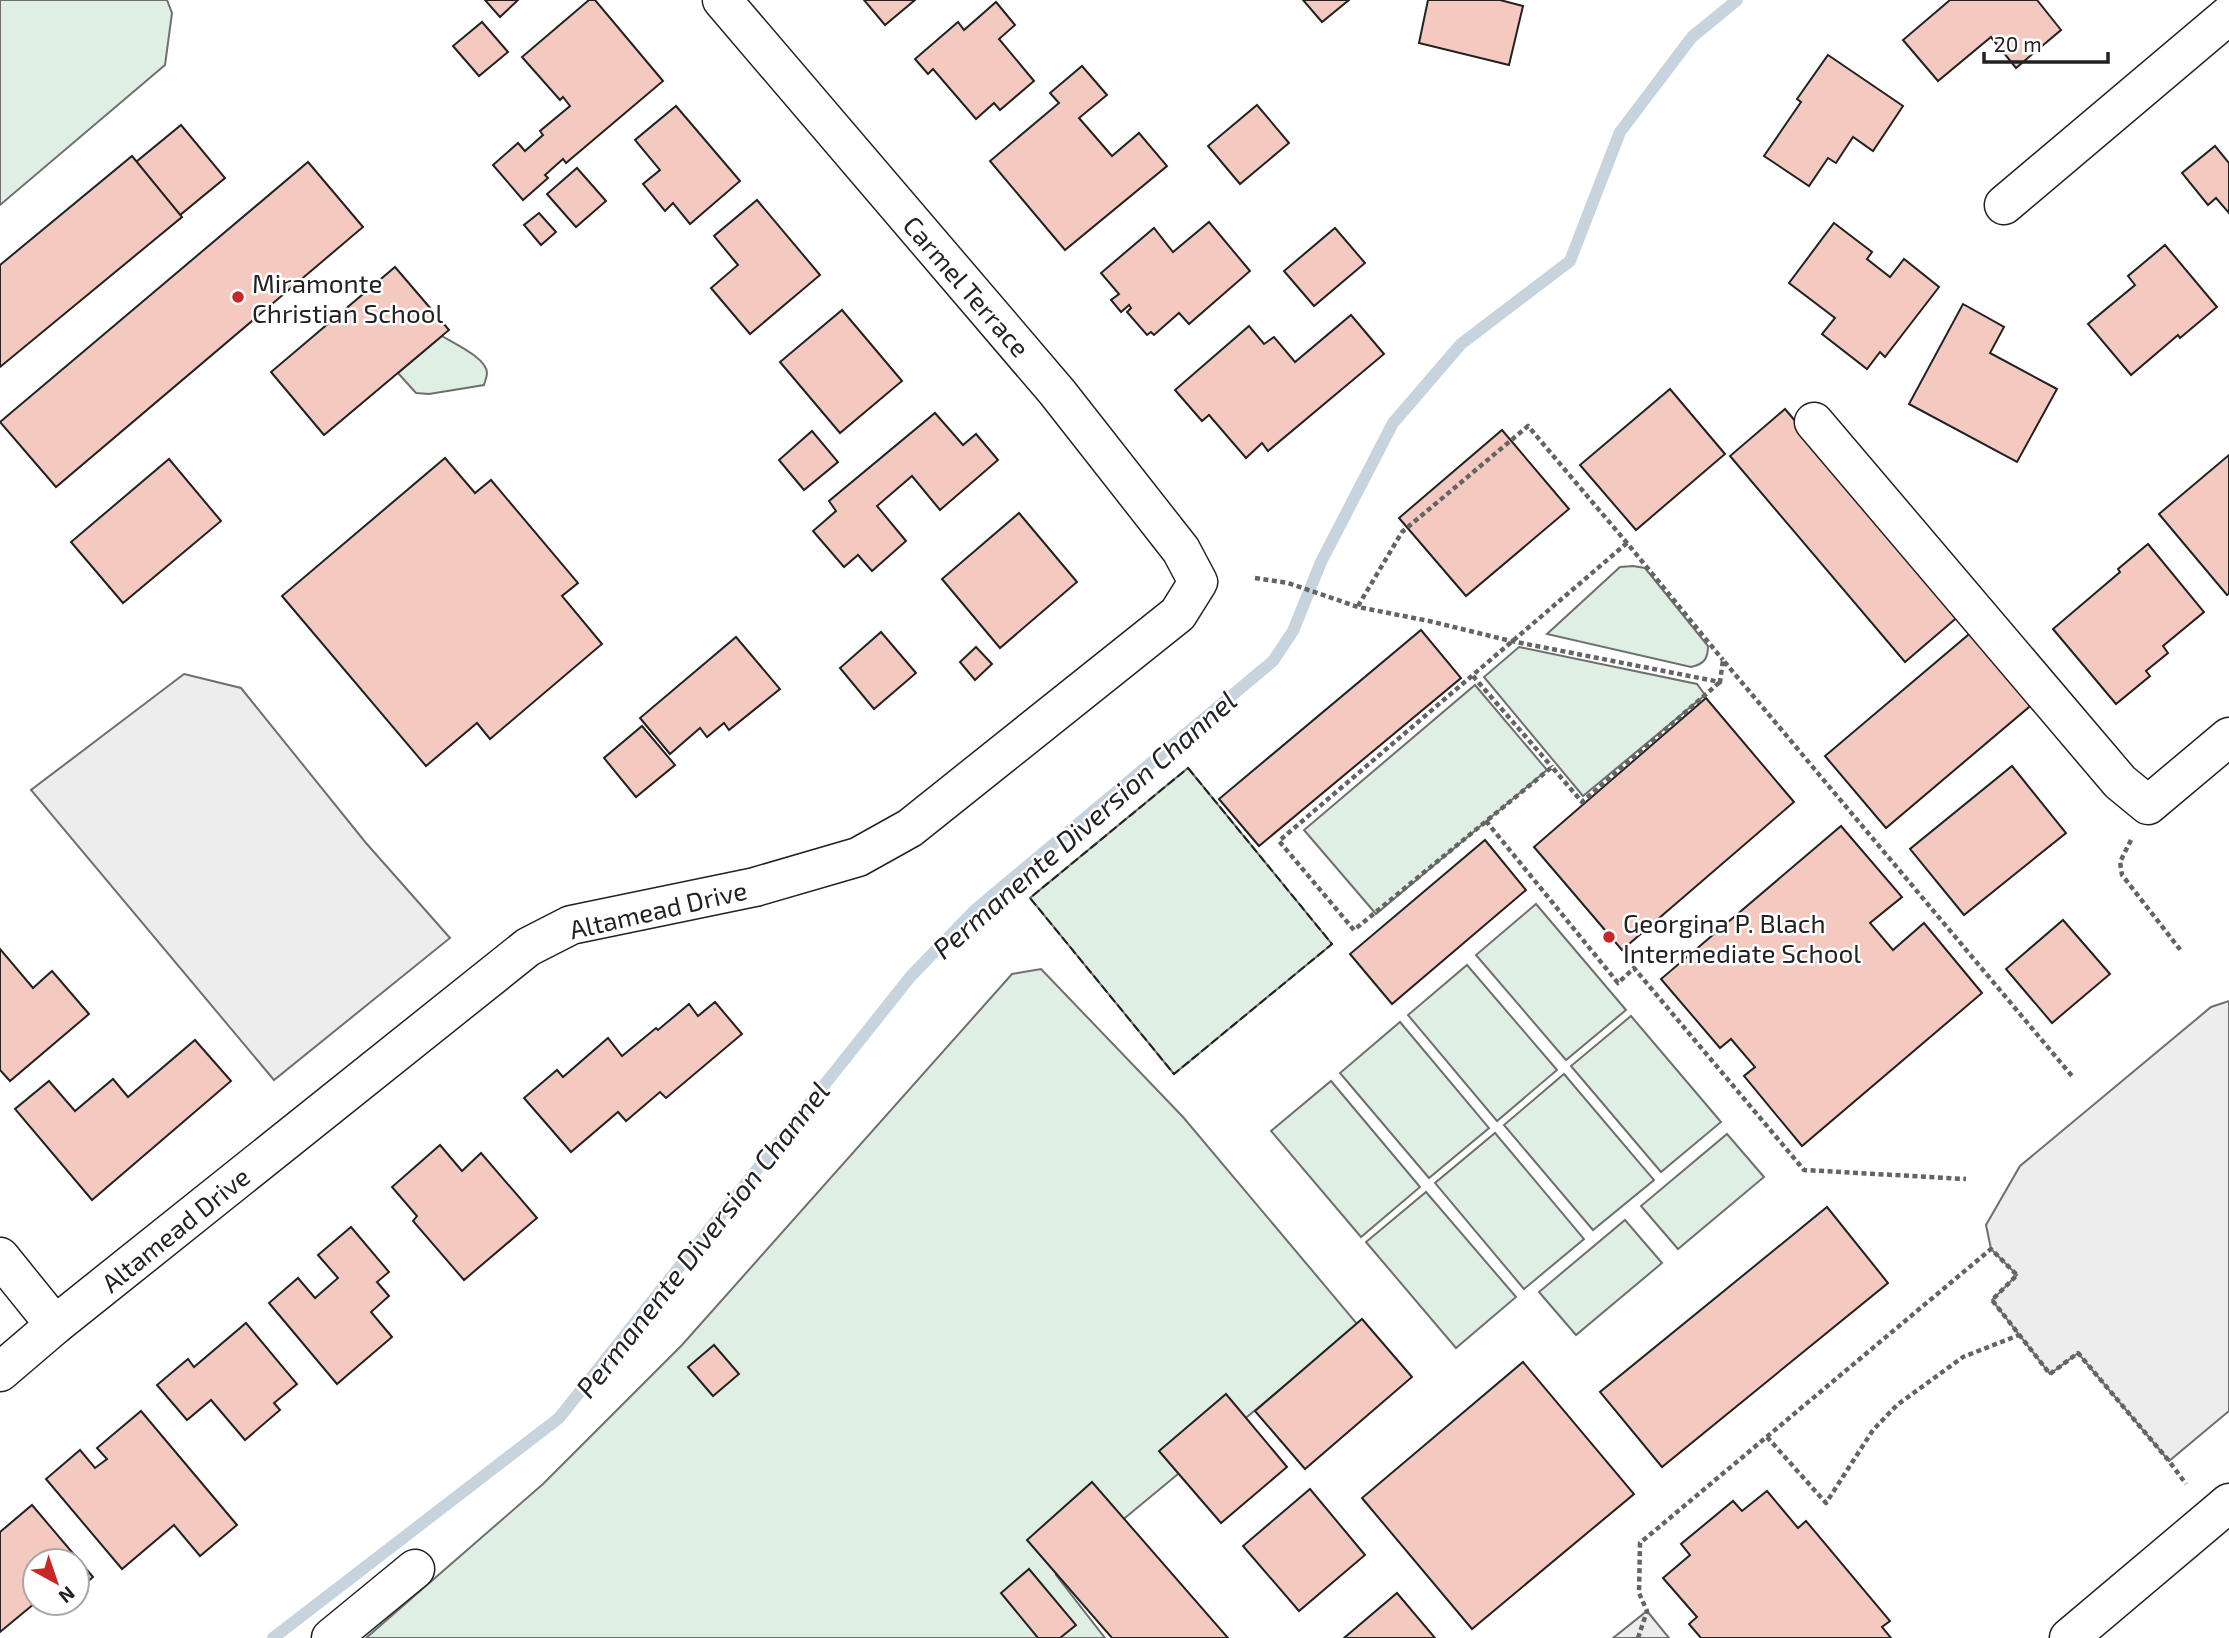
<svg xmlns="http://www.w3.org/2000/svg" width="2229" height="1638" font-family="'Exo 2',sans-serif">
	<style>
		.green { fill: #e0efe3; stroke: #6f6f6f; stroke-width: 2 }
		.parking { fill: #ededed; stroke: #6f6f6f; stroke-width: 2 }
		.lines { fill: none; stroke-linecap: round; stroke-linejoin: round }
		.stream { stroke: #c7d3dd; stroke-width: 12 }
		.building { fill: #f3c9c0; stroke: #222; stroke-width: 2 }
		.minor-casing { stroke: #222; stroke-width: 41 }
		.path { stroke: #646464; stroke-width: 4.5; stroke-dasharray: 5 3.5; stroke-linecap: butt }
		.minor { stroke: #fff; stroke-width: 38 }
		.fence { stroke: #222; stroke-width: 2; stroke-dasharray: 9 3.5; stroke-linecap: butt }
		.poi-dot { fill: #c62828; stroke: #fff; stroke-width: 2.5 }
		.labels { text-anchor: middle; dominant-baseline: central; stroke-width: 5; stroke-linejoin: round; paint-order: stroke }
		.poi-label { font-size: 26px; fill: #222; stroke: #fff; text-anchor: start }
		.street-label { font-size: 26px; fill: #222; stroke: #fff }
		.water-label { font-size: 28px; font-style: italic; fill: #222; stroke: #fff }
	</style>
	<rect width="100%" height="100%" fill="#fff"/>
	<g class="green">
		<polygon points="0,0 167,0 172,13 165,65 0,205"/>
		<path d="M442 336C453 343 487 358 487 373 487 377 485 381 484 385L429 394 416 393 398 373Z"/>
		<path d="M1633 566 1645 568 1708 646C1708 659 1704 664 1691 667L1547 634 1620 567Z"/>
		<polygon points="1519,647 1697,684 1705,695 1583,796 1484,677"/>
		<polygon points="1475,685 1547,770 1376,914 1304,830"/>
		<polygon points="1188,768 1332,944 1174,1074 1030,898"/>
		<polygon points="1536,904 1626,1010 1566,1060 1476,955"/>
		<polygon points="1467,965 1557,1070 1497,1121 1408,1015"/>
		<polygon points="1041,969 1183,1117 1358,1325 1056,1575 1105,1638 366,1638 543,1484 682,1345 1012,974"/>
		<polygon points="1631,1016 1721,1122 1661,1172 1571,1066"/>
		<polygon points="1400,1022 1489,1128 1429,1178 1340,1073"/>
		<polygon points="1564,1074 1654,1180 1593,1230 1504,1125"/>
		<polygon points="1331,1081 1420,1187 1361,1237 1271,1131"/>
		<polygon points="1495,1133 1584,1239 1524,1289 1435,1183"/>
		<polygon points="1727,1134 1764,1177 1678,1249 1641,1206"/>
		<polygon points="1426,1192 1516,1297 1456,1348 1366,1242"/>
		<polygon points="1625,1220 1662,1263 1576,1335 1539,1292"/>
	</g>
	<g class="parking">
		<polygon points="184,674 241,688 366,843 450,938 274,1080 31,790"/>
		<polygon points="2229,1001 2229,1411 2169,1461 2078,1353 2050,1374 1992,1300 2017,1275 1991,1249 1986,1225 2020,1166 2211,1007"/>
		<polygon points="1647,1611 1669,1638 1613,1638"/>
	</g>
	<g class="lines">
		<polyline class="stream" points="273,1638 559,1418 911,976 976,909 1273,661 1293,631 1321,562 1393,423 1461,344 1570,261 1620,132 1692,37 1737,0"/>
	</g>
	<g class="building">
		<polygon points="485,0 518,0 500,17"/>
		<polygon points="589,0 595,0 663,81 566,163 563,159 545,175 548,178 523,200 493,165 518,143 525,151 543,135 540,131 570,106 563,97 560,100 522,57"/>
		<polygon points="864,0 915,0 885,25"/>
		<polygon points="1303,0 1349,0 1322,22"/>
		<polygon points="1428,0 1500,0 1523,6 1509,65 1419,43"/>
		<polygon points="1950,0 2037,0 2061,30 2016,68 1991,37 1938,81 1903,40"/>
		<polygon points="996,2 1015,25 999,39 1034,81 1000,110 994,103 976,119 933,69 928,74 915,59 958,22 964,30"/>
		<polygon points="482,22 508,52 479,76 453,46"/>
		<polygon points="1828,55 1903,106 1873,151 1853,137 1836,163 1828,158 1809,186 1764,156 1801,102 1797,99"/>
		<polygon points="1082,66 1107,95 1079,118 1112,156 1139,133 1167,166 1065,250 990,161 1059,103 1050,93"/>
		<polygon points="1257,105 1289,143 1240,184 1208,146"/>
		<polygon points="676,106 740,181 690,224 673,203 665,211 643,184 660,170 635,140"/>
		<polygon points="181,125 225,178 180,215 136,162"/>
		<polygon points="2215,146 2229,163 2229,213 2216,198 2208,205 2182,173"/>
		<polygon points="132,156 182,217 0,367 0,265"/>
		<polygon points="308,162 363,227 56,487 0,422"/>
		<polygon points="577,168 606,201 576,227 547,194"/>
		<polygon points="757,200 820,275 750,334 711,288 738,265 714,236"/>
		<polygon points="539,213 556,232 541,245 524,225"/>
		<polygon points="1209,222 1250,271 1189,324 1179,313 1154,335 1151,332 1147,335 1127,312 1131,308 1129,305 1121,312 1111,300 1119,294 1101,273 1154,228 1173,252"/>
		<polygon points="1834,223 1872,252 1867,259 1890,277 1904,259 1939,287 1885,357 1880,352 1867,369 1822,334 1835,318 1789,283"/>
		<polygon points="1335,228 1365,263 1314,306 1284,271"/>
		<polygon points="2165,245 2217,307 2180,338 2178,335 2131,375 2088,324 2135,285 2128,276"/>
		<polygon points="395,267 449,330 324,435 271,372"/>
		<polygon points="1963,304 2004,327 1990,353 2057,389 2017,462 1909,404"/>
		<polygon points="842,310 902,381 840,433 780,362"/>
		<polygon points="1351,315 1384,354 1268,451 1262,443 1246,458 1209,415 1202,421 1175,390 1249,326 1264,344 1274,337 1295,362"/>
		<polygon points="1670,389 1725,454 1636,530 1580,465"/>
		<polygon points="1785,409 1960,615 1905,662 1730,456"/>
		<polygon points="935,413 963,445 976,434 998,460 940,510 912,476 877,506 906,541 872,571 858,555 844,567 813,531 836,511 829,501"/>
		<polygon points="1502,430 1569,509 1466,596 1399,518"/>
		<polygon points="812,431 838,462 804,490 779,460"/>
		<polygon points="2229,455 2229,594 2227,595 2159,514"/>
		<polygon points="445,458 475,493 491,480 578,583 562,596 602,644 490,739 477,723 426,766 282,596"/>
		<polygon points="169,459 221,521 123,603 71,542"/>
		<polygon points="1019,513 1077,582 1000,648 942,579"/>
		<polygon points="2148,544 2204,612 2163,646 2168,653 2146,671 2150,676 2116,704 2053,629 2120,572 2118,569"/>
		<polygon points="1421,630 1461,678 1259,846 1219,799"/>
		<polygon points="1974,630 2035,702 1886,828 1825,756"/>
		<polygon points="881,632 916,673 874,709 840,668"/>
		<polygon points="736,637 780,689 729,730 724,723 707,737 700,728 670,754 640,718"/>
		<polygon points="976,647 992,664 975,680 960,662"/>
		<polygon points="1706,698 1794,802 1622,950 1534,847"/>
		<polygon points="642,726 675,765 636,797 604,758"/>
		<polygon points="2012,766 2066,833 1964,915 1910,849"/>
		<polygon points="1841,826 1902,897 1870,923 1893,950 1924,923 1982,993 1802,1146 1744,1076 1755,1067 1731,1039 1720,1048 1661,979"/>
		<polygon points="1485,840 1526,890 1392,1004 1350,954"/>
		<polygon points="2063,920 2110,974 2052,1023 2006,969"/>
		<polygon points="0,949 33,988 52,971 89,1014 10,1081 0,1070"/>
		<polygon points="715,1002 742,1034 666,1098 660,1092 626,1121 618,1112 571,1152 524,1098 557,1070 563,1077 608,1038 622,1056 656,1028 658,1030 689,1004 698,1016"/>
		<polygon points="195,1040 231,1081 92,1200 15,1109 49,1081 75,1111 113,1079 128,1097"/>
		<polygon points="440,1145 462,1171 481,1153 537,1218 464,1280 413,1221 417,1216 392,1187"/>
		<polygon points="1827,1207 1888,1283 1662,1467 1600,1392"/>
		<polygon points="351,1227 389,1272 377,1282 389,1296 371,1312 392,1337 337,1384 269,1303 298,1278 315,1298 338,1278 318,1255"/>
		<polygon points="1362,1319 1412,1377 1305,1469 1255,1411"/>
		<polygon points="246,1323 297,1384 274,1403 280,1410 245,1440 211,1400 187,1420 157,1385 188,1359 194,1367"/>
		<polygon points="714,1345 739,1374 713,1396 688,1367"/>
		<polygon points="1523,1362 1634,1494 1472,1629 1362,1498"/>
		<polygon points="1226,1394 1287,1467 1221,1523 1159,1451"/>
		<polygon points="141,1411 237,1525 200,1556 174,1525 122,1569 46,1479 80,1450 95,1468 107,1459 97,1448"/>
		<polygon points="1092,1482 1228,1638 1112,1638 1027,1540"/>
		<polygon points="1310,1489 1365,1555 1299,1611 1243,1546"/>
		<polygon points="1767,1491 1798,1528 1806,1521 1890,1621 1882,1627 1891,1638 1701,1638 1689,1624 1697,1617 1663,1578 1690,1555 1681,1544 1733,1501 1742,1511"/>
		<polygon points="32,1505 93,1577 77,1591 77,1561 35,1561 35,1603 0,1632 0,1532"/>
		<polygon points="1029,1569 1076,1625 1060,1638 1038,1638 1001,1593"/>
		<polygon points="1397,1593 1435,1638 1344,1638"/>
	</g>
	<g class="lines">
		<g class="minor-casing">
			<g id="minor">
				<polyline points="2004,205 2229,15"/>
				<polyline points="1814,422 2120,782 2148,805 2229,737"/>
				<polyline points="0,1257 55,1325"/>
				<polyline points="0,1372 55,1325 528,947 571,925 755,887 858,857 910,828 1178,614 1198,582 1181,550 1057,392 722,0"/>
				<polyline points="331,1638 415,1569"/>
				<polyline points="2069,1638 2229,1503"/>
			</g>
		</g>
		<g class="path">
			<polyline points="1627,543 1279,841 1354,930 1552,767 1582,802 1720,682"/>
			<polyline points="1255,578 1288,583 1358,607 1429,621 1511,641 1720,682 1723,660 2072,1076"/>
			<polyline points="1358,606 1402,532 1528,426 1627,543 1723,660"/>
			<polyline points="1473,676 1552,767"/>
			<polyline points="1486,821 1618,983 1634,968 1804,1170 1966,1179"/>
			<polyline points="2131,840 2120,862 2122,875 2182,952"/>
			<polyline points="1767,1437 1826,1503 1873,1430 1897,1405 1963,1357 2019,1335"/>
			<polyline points="1638,1638 1647,1611 1639,1593 1640,1543 1991,1249 2017,1275 1992,1300 2050,1374 2078,1353 2169,1461 2186,1484"/>
		</g>
		<use href="#minor" class="minor"/>
		<polygon class="fence" points="1188,768 1332,944 1174,1074 1030,898"/>
	</g>
	<g class="poi-dot">
		<circle cx="238" cy="297" r="7"/>
		<circle cx="1609" cy="937" r="7"/>
	</g>
	<g class="labels">
		<g class="poi-label">
			<text x="252" y="282">Miramonte<tspan x="252" dy="30">Christian School</tspan></text>
			<text x="1623" y="922">Georgina P. Blach<tspan x="1623" dy="30">Intermediate School</tspan></text>
		</g>
		<g class="street-label">
			<text transform="translate(967 286) rotate(49)">Carmel Terrace</text>
			<text transform="translate(658 909) rotate(-13)">Altamead Drive</text>
			<text transform="translate(175 1229) rotate(-39)">Altamead Drive</text>
		</g>
		<g class="water-label">
			<text transform="translate(1084 824) rotate(-41)">Permanente Diversion Channel</text>
			<text transform="translate(702 1239) rotate(-52)">Permanente Diversion Channel</text>
		</g>
	</g>
	<g transform="translate(56 1582) rotate(140)"><circle r="33" fill="#ffffff" stroke="#a7a7a7" stroke-width="2"/>
	<path d="M0-5L12 26L0 18L-12 26Z" fill="#c62828"/>
	<text y="-10" font-size="19" font-weight="bold" text-anchor="middle" fill="#222222">N</text>
	</g>
	<path d="M1984 52v10h124v-10" fill="none" stroke="#222222" stroke-width="3.5"/>
	<text x="1994" y="52" font-size="21" fill="#222222" stroke="#ffffff" stroke-width="5" paint-order="stroke">20 m</text>
</svg>
